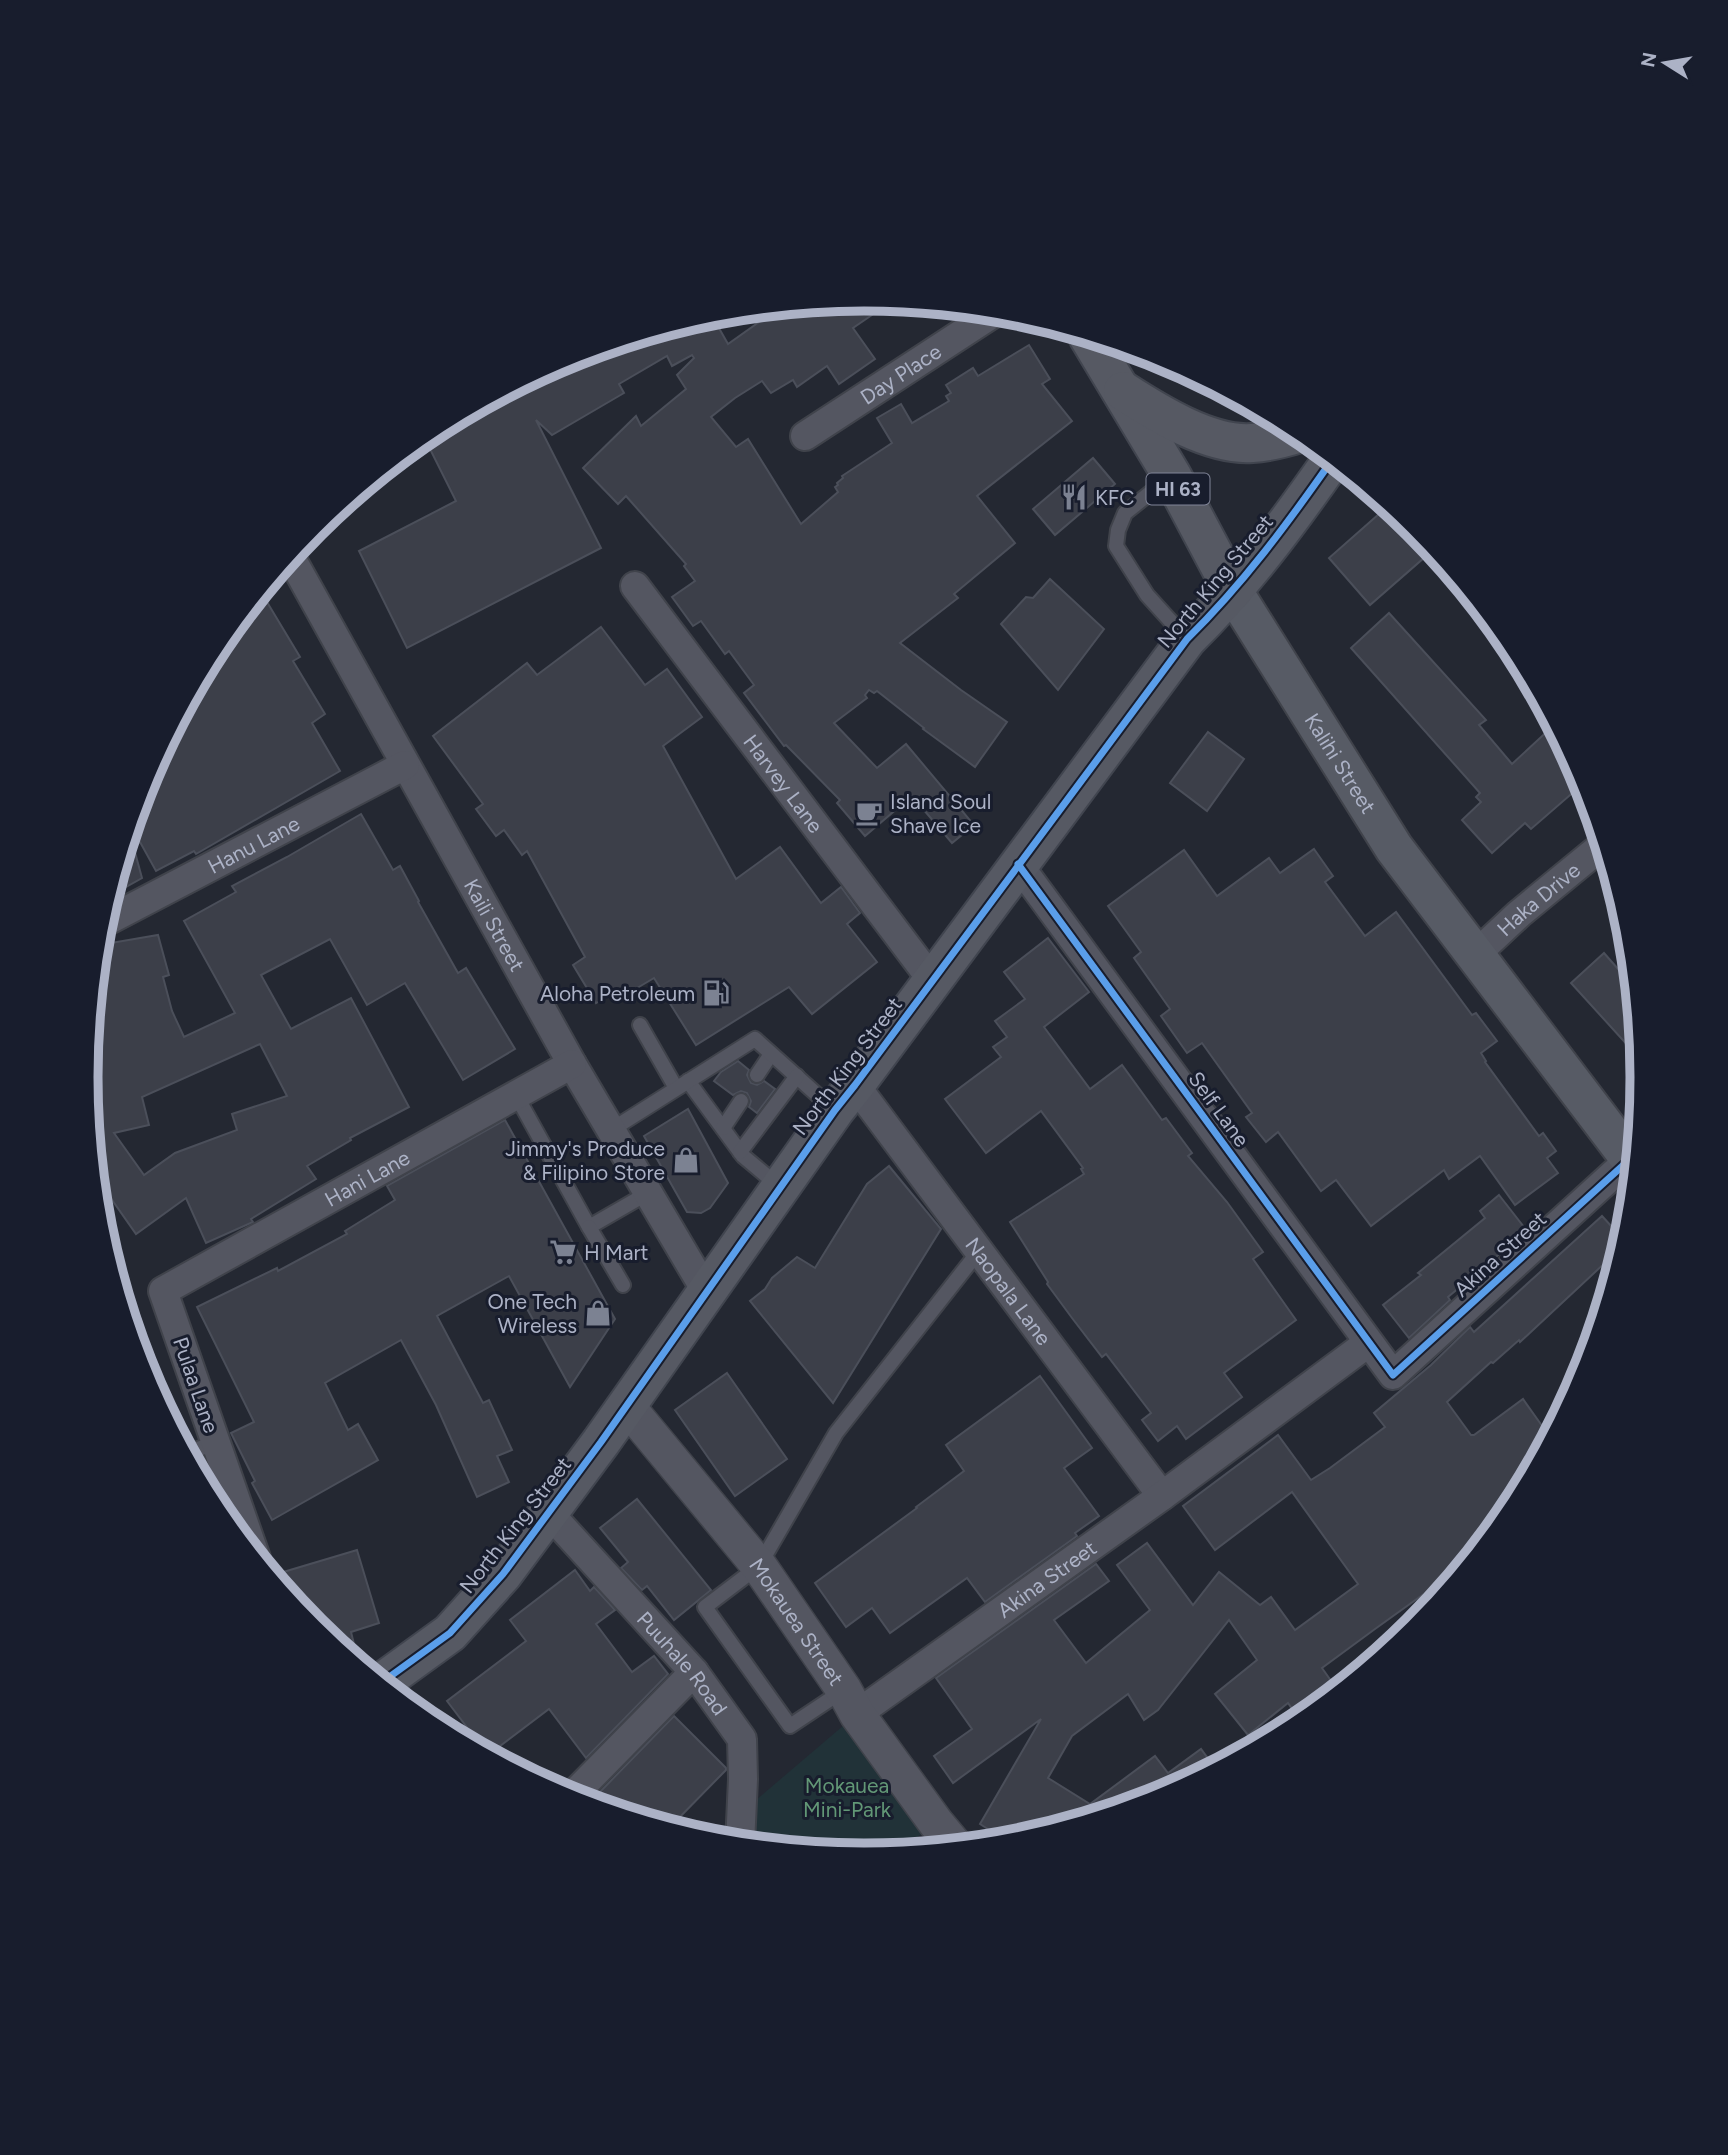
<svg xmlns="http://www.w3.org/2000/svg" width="1728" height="2155" font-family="Figtree,sans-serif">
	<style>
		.green { fill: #213238 }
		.building { fill: #3c3f49; stroke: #4b4f5a; stroke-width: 2; fill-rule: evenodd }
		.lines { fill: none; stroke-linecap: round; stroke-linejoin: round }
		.service-casing { stroke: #40434b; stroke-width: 18 }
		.minor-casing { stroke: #40434b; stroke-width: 32 }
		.tertiary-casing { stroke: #40434b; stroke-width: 38 }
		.secondary-casing { stroke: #40434b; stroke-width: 42 }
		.primary-casing { stroke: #41454f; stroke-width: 42 }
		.service { stroke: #545661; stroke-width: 14 }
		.minor { stroke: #545661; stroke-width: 28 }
		.tertiary { stroke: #545661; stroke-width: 35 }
		.secondary { stroke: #575b65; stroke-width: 38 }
		.primary { stroke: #565963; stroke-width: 38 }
		.cycleway-casing { stroke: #181d2d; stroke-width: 11 }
		.cycleway { stroke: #5a9eea; stroke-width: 7 }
		.labels { text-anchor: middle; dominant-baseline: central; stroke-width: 6; stroke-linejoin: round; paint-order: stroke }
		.shield { fill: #181d2d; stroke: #808598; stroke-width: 2 }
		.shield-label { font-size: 19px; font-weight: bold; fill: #acb2c6 }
		.street-label { font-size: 21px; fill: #acb2c6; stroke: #181d2d }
		.poi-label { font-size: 21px; fill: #acb2c6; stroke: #181d2d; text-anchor: start }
		.park-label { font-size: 21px; fill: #629776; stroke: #181d2d }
		.rim { fill: none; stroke: #acb2c6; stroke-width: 9 }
	</style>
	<rect width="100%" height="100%" fill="#242832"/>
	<polygon class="green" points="857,1714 936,1823 896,1853 864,1856 740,1844 742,1812"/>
	<g class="building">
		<polygon points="864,299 891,302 853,328 875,359 839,384 827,366 797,387 793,380 771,393 762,381 735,398 711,417 736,447 748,439 801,524 838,492 835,487 838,485 837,483 843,478 842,476 892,443 877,418 901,404 912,423 949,401 946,396 951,393 946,385 973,368 978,376 1029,345 1050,379 1042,384 1072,421 977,496 1015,543 954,594 958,598 900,643 961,690 1007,722 975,767 923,729 924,728 877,691 874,693 869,690 865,695 867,698 834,723 877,768 906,744 974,825 952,843 912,796 865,836 837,803 840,800 786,745 784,746 744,693 754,685 729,651 725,654 701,621 693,626 672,597 695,581 684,566 686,564 626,496 618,504 583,468 636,416 641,426 686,389 677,375 694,358 692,355 672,366 667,356 619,384 624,393 552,435 536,420 601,548 407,648 359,551 456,501 424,437 432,430 567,358 711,314 728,344 779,308"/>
		<polygon points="1093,458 1115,484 1055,535 1033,509"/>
		<polygon points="1388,506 1415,527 1433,550 1370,605 1329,558"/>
		<polygon points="1050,579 1104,629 1058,690 1001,624 1026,597 1033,598"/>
		<polygon points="261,592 300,657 293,661 325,714 312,723 340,771 196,854 194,851 156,871 140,842 133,845 142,878 110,896 145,779 217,645"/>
		<polygon points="1389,613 1486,720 1479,725 1512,764 1554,725 1583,780 1584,783 1531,829 1525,823 1492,853 1462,820 1481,802 1476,797 1480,793 1351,648"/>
		<polygon points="601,627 645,685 667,669 702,717 663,746 736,879 780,847 821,903 841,887 860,913 847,924 877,962 812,1014 789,987 696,1045 654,978 622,997 617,990 596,1003 573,965 585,957 527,851 522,855 504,830 496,836 476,809 483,804 433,736 527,663 537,675"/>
		<polygon points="1208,732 1244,759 1207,811 1170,783"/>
		<path d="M361 814 393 870 400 866 419 901 418 902 458 973 466 968 515 1049 463 1080 405 983 367 1005 330 939 261 975 291 1029 351 998 409 1107 350 1138 351 1140 307 1166 316 1179 251 1219 253 1222 206 1243 186 1198 136 1234 96 1177 94 1166 102 1161 89 1108 88 1095 96 1107 87 1068 99 945 158 935 169 975 163 977 172 1011 184 1037 235 1013 184 921 236 892 232 886 287 857ZM260 1044 287 1096 232 1114 237 1130 175 1153 144 1175 114 1133 149 1125 142 1097Z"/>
		<polygon points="1314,849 1333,876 1325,882 1365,936 1396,912 1472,1015 1476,1013 1497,1041 1481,1053 1486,1061 1485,1062 1539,1136 1543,1133 1556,1151 1547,1158 1558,1173 1515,1205 1480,1156 1449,1179 1444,1170 1371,1226 1336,1180 1321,1191 1278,1132 1266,1142 1246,1117 1252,1113 1202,1043 1187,1053 1161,1016 1170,1009 1134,958 1141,952 1108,906 1184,850 1217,896 1269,858 1280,873"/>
		<polygon points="1048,938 1089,992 1044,1027 1090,1089 1122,1065 1162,1120 1166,1118 1192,1153 1188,1156 1227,1202 1263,1252 1253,1259 1296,1320 1224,1373 1242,1397 1186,1439 1177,1426 1158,1441 1142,1420 1151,1413 1106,1354 1102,1357 1072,1318 1047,1284 1048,1282 1010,1222 1084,1174 1081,1169 1083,1168 1041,1111 986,1153 945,1099 1001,1057 993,1047 1007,1037 995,1021 1025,999 1004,972"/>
		<polygon points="1604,953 1633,986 1641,1060 1571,983"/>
		<polygon points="738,1061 749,1070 747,1075 751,1083 757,1085 764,1081 775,1089 757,1113 749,1107 751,1101 747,1093 741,1091 733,1095 714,1081 721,1072"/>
		<polygon points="688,1109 728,1183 710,1208 701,1213 687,1212 644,1136"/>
		<polygon points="505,1120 615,1319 570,1387 509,1276 437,1316 483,1403 489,1400 512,1450 497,1456 509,1482 477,1497 436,1405 401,1340 325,1383 348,1430 358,1424 378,1460 272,1520 252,1483 255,1481 231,1433 254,1422 197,1307 277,1268 278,1271 347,1234 345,1231 395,1200 387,1186"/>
		<polygon points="889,1166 941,1229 833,1403 750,1301 765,1289 772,1278 797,1257 815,1268 867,1184"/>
		<polygon points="1499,1195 1527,1231 1448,1297 1450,1300 1409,1338 1383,1305 1421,1275 1418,1273 1485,1218 1480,1211"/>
		<polygon points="1602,1216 1624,1240 1622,1247 1520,1342 1519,1340 1493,1363 1491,1362 1447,1402 1471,1435 1474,1435 1523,1399 1550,1437 1511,1510 1441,1595 1435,1586 1375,1629 1322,1668 1334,1685 1295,1713 1288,1703 1248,1735 1215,1694 1257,1660 1229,1620 1158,1710 1144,1720 1128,1694 1072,1736 1048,1778 1090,1804 1155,1756 1168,1773 1201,1749 1215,1768 1161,1797 1015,1841 1008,1842 980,1824 1041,1719 953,1783 934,1756 972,1729 936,1678 1096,1564 1109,1581 1054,1620 1086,1663 1150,1610 1117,1565 1147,1543 1193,1605 1219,1572 1260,1605 1271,1597 1295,1630 1358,1584 1292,1492 1215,1550 1183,1506 1278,1435 1311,1480 1330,1468 1385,1427 1374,1413 1431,1365 1470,1327 1474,1332"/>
		<polygon points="727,1373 787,1459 735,1496 675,1410"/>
		<polygon points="1040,1376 1092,1448 1064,1468 1099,1516 1075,1533 1077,1536 985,1602 967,1578 890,1633 872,1608 846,1627 815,1583 917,1508 916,1507 964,1471 946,1445"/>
		<polygon points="637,1499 711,1590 674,1620 647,1586 642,1590 621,1568 628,1562 600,1528"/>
		<polygon points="357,1550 379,1623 351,1632 354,1644 339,1649 313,1628 286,1594 280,1573"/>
		<polygon points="575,1570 590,1591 594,1587 615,1610 596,1624 632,1672 654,1656 668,1674 586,1758 549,1709 488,1755 447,1701 526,1641 510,1620"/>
		<polygon points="674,1716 726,1768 726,1770 669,1828 596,1805 596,1796"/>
	</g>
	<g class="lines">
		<g class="service-casing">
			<g id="service">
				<polyline points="1170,477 1125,513 1118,530 1116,546 1147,595 1185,637"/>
				<polyline points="640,1025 676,1088"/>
				<polyline points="757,1075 771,1054"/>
				<polyline points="688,1081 743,1156 780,1187"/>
				<polyline points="516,1095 589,1227 648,1193"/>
				<polyline points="723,1128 741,1101"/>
				<polyline points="611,1130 755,1039 833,1109"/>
				<polyline points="740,1152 797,1076"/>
				<polyline points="589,1227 623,1285"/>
				<polyline points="186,1453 216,1443"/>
				<polyline points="844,1690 790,1726 705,1607 759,1566 836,1433 979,1251"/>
			</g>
		</g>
		<g class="minor-casing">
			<g id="minor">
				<path id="s1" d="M805 436 995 312"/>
				<path id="s2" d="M290 556 572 1064 706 1291"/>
				<path id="s3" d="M635 586 932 980"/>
				<polyline points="1018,864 1393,1375 1630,1159"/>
				<path id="s4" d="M101 924 405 765"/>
				<path id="s5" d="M1474 956 1519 914 1603 845"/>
				<path id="s6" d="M855 1085 1162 1496"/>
				<path id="s7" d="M549 1513 694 1672 742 1739 743 1779 740 1844"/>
				<path id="s8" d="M256 1558 163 1291 572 1064"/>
				<path id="s9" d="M857 1714 1162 1496 1368 1343"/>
				<polyline points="580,1801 577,1791 694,1672"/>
			</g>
		</g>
		<g class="tertiary-casing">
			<g id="tertiary">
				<path id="s10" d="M626 1405 759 1566 844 1690 857 1714 936 1823 956 1847"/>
			</g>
		</g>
		<g class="secondary-casing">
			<g id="secondary">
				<path id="s11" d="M1233 591 1394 848 1634 1164"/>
			</g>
		</g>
		<g class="primary-casing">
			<g id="primary">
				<polyline points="1088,336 1172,476 1233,591"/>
				<path d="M1123 391C1157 413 1210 446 1252 443 1269 442 1284 438 1300 433"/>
				<path d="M381 1683 450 1633 503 1574 601 1442 835 1110 855 1085 1187 639C1243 584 1288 523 1332 460"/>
			</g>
		</g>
		<use href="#service" class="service"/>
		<use href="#minor" class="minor"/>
		<use href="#tertiary" class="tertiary"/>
		<use href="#secondary" class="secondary"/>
		<use href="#primary" class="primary"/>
		<g class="cycleway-casing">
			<g id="cycleway">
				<polyline points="1018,864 1393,1375 1630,1159"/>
				<path d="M381 1683 450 1633 503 1574 601 1442 835 1110 855 1085 1187 639C1243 584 1288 523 1332 460"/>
			</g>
		</g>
		<use href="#cycleway" class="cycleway"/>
	</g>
	<defs>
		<g id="restaurant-bare" transform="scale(2.1)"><path d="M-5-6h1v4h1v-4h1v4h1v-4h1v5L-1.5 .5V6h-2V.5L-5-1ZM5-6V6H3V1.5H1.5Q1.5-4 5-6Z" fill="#7c8292" stroke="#181d2d" stroke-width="2.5" paint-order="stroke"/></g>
		<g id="cafe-bare" transform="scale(2.1)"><path d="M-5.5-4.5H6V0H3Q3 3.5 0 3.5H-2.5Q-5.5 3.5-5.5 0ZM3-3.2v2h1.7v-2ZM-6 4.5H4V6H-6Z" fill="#7c8292" stroke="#181d2d" stroke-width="2.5" paint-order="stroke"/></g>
		<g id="fuel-bare" transform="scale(2.1)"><path d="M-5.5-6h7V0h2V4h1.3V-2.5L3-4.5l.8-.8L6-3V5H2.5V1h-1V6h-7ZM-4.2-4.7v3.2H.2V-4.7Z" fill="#7c8292" stroke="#181d2d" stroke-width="2.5" paint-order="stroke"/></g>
		<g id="shop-bare" transform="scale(2.1)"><path d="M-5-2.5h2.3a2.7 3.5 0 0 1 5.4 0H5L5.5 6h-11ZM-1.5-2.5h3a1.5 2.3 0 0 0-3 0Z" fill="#7c8292" stroke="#181d2d" stroke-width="2.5" paint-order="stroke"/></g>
		<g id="supermarket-bare" transform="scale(2.1)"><path d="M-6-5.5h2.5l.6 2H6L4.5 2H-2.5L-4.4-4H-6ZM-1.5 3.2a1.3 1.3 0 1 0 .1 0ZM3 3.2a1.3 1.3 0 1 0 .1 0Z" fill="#7c8292" stroke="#181d2d" stroke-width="2.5" paint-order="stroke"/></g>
	</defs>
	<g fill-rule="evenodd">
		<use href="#restaurant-bare" x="1074" y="497"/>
		<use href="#cafe-bare" x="869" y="813"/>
		<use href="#fuel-bare" x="716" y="993"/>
		<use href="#shop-bare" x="686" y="1160"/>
		<use href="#supermarket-bare" x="563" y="1252"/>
		<use href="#shop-bare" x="598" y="1313"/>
	</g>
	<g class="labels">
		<rect class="shield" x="1146.5" y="473.5" width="63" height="31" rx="5"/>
		<g class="shield-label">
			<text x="1178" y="489">HI 63</text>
		</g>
		<g class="street-label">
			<text stroke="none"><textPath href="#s1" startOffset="114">Day Place</textPath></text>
			<text transform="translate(1215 581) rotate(-50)">North King Street</text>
			<text stroke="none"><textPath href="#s11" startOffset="203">Kalihi Street</textPath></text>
			<text stroke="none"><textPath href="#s3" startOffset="247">Harvey Lane</textPath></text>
			<text stroke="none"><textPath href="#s4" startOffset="172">Hanu Lane</textPath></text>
			<text stroke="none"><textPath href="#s5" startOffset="86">Haka Drive</textPath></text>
			<text stroke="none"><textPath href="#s2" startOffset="422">Kaili Street</textPath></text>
			<text transform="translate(847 1066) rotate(-53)">North King Street</text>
			<text transform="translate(1219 1109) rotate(54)">Self Lane</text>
			<text stroke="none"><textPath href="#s8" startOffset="516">Hani Lane</textPath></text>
			<text transform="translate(1500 1254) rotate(-42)">Akina Street</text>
			<text stroke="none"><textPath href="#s6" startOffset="257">Naopala Lane</textPath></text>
			<text transform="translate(196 1385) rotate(71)">Pulaa Lane</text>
			<text transform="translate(515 1525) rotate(-52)">North King Street</text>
			<text stroke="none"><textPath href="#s9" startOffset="233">Akina Street</textPath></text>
			<text stroke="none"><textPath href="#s10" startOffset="276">Mokauea Street</textPath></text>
			<text stroke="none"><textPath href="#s7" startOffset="201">Puuhale Road</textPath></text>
		</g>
		<g class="poi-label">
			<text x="1095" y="497">KFC</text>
			<text x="890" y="801">Island Soul<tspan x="890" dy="24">Shave Ice</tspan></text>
			<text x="695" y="993" text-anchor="end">Aloha Petroleum</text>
			<text x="665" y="1148" text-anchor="end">Jimmy's Produce<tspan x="665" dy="24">&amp; Filipino Store</tspan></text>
			<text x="584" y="1252">H Mart</text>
			<text x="577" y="1301" text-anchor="end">One Tech<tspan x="577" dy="24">Wireless</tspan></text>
		</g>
		<g class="park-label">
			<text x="847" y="1785">Mokauea<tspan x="847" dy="24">Mini-Park</tspan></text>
		</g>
	</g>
	<path d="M0 0H1728V2155H0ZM98 1077a766 766 0 1 1 1532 0a766 766 0 1 1-1532 0Z" fill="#181d2d" fill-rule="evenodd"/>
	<path class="rim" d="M98 1077a766 766 0 1 1 1532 0a766 766 0 1 1-1532 0Z"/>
	<g transform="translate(1665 63) rotate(281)" stroke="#181d2d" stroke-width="5" paint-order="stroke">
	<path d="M0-5L12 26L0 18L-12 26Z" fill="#acb2c6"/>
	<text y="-10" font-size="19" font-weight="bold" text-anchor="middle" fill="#acb2c6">N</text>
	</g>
</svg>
